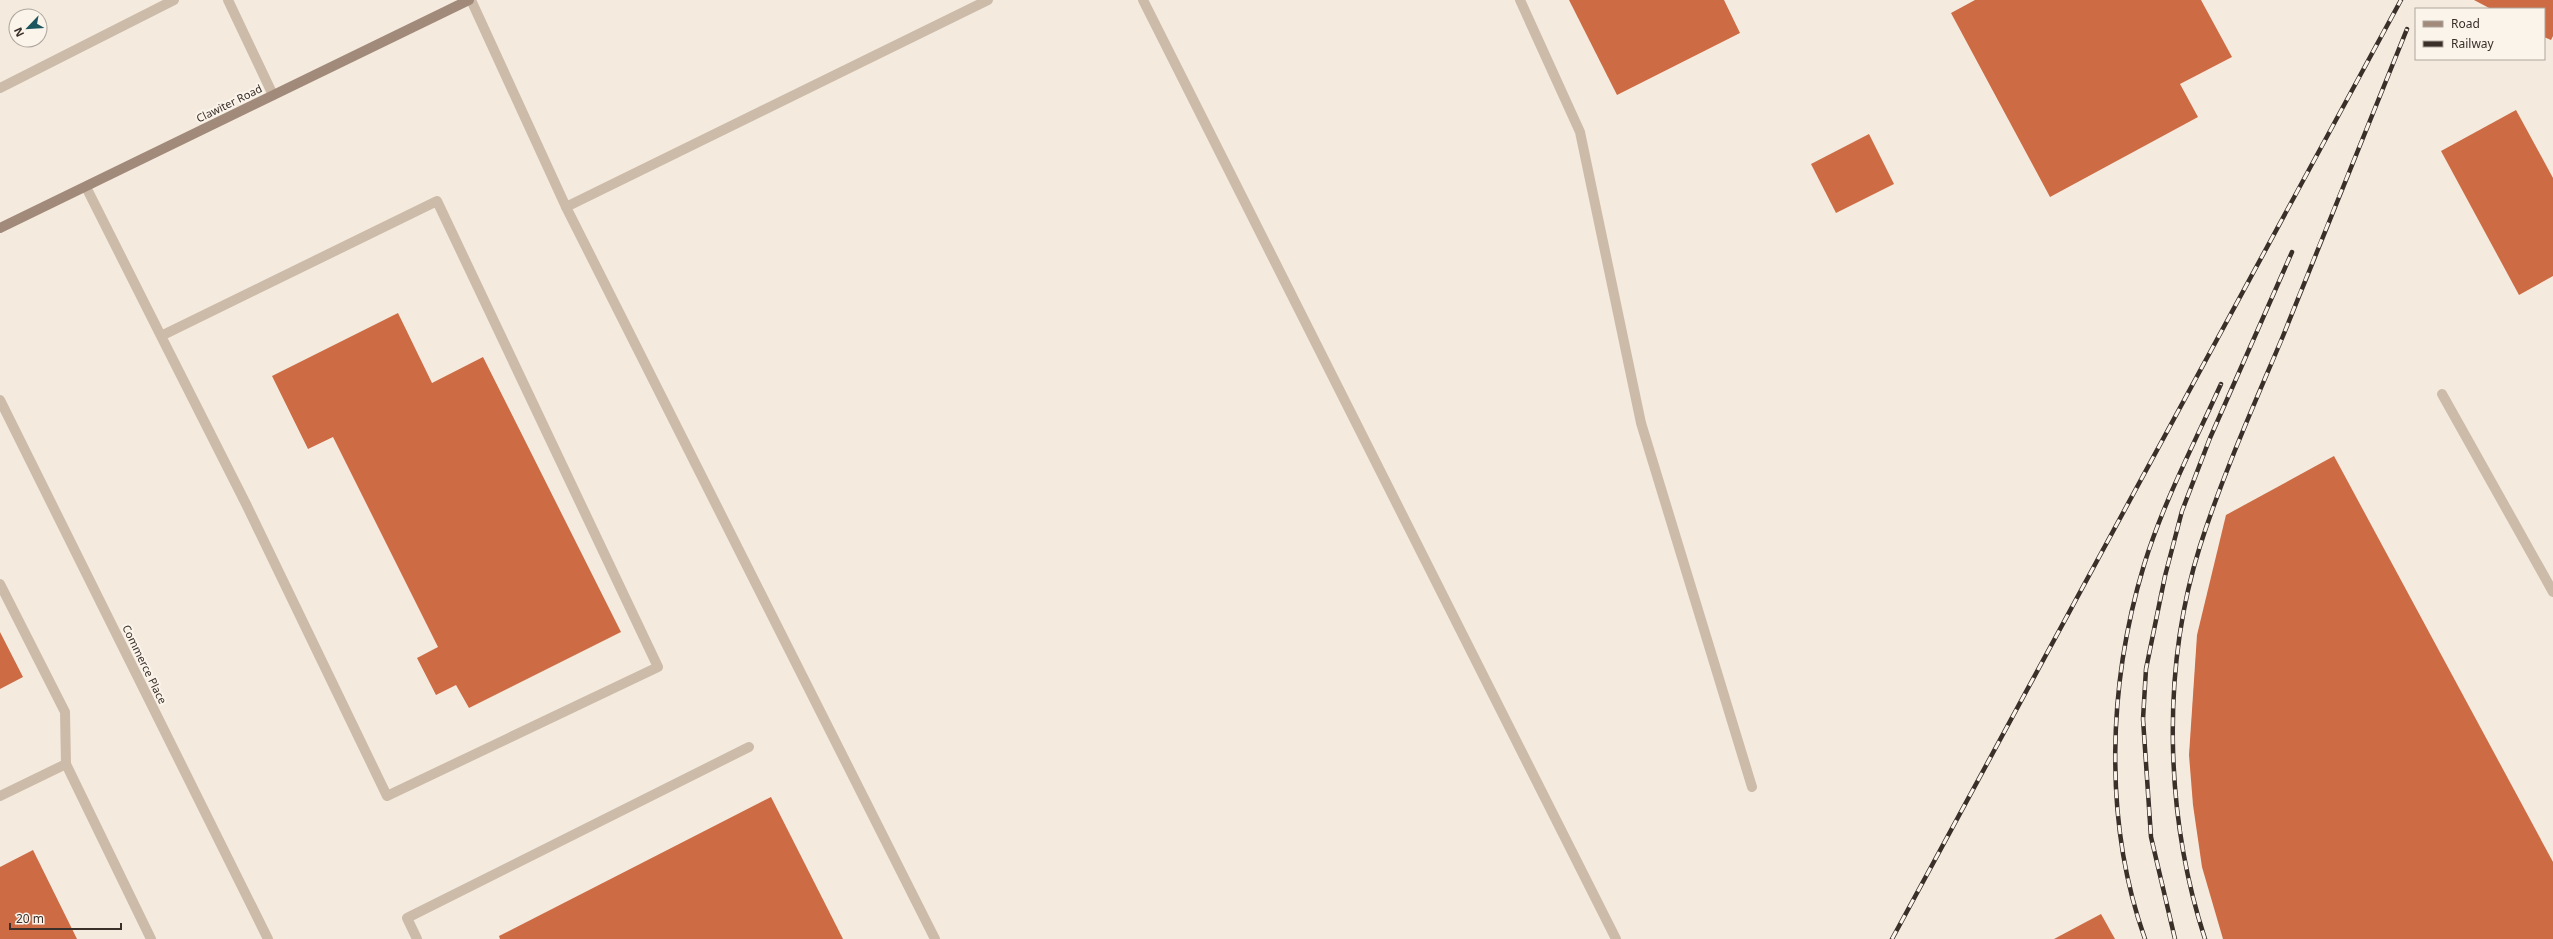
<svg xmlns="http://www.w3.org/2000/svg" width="2553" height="939" font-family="'Noto Sans',sans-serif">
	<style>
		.building { fill: #cc6b44 }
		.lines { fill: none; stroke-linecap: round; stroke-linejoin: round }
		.lane { stroke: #cdbba9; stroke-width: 10 }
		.street { stroke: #cdbba9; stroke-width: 10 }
		.secondary { stroke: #a18a7a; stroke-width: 10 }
		.rail-casing { stroke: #3a2f29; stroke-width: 4.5 }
		.rail { stroke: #fbf4eb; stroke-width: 3; stroke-dasharray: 9; stroke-linecap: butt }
		.labels { text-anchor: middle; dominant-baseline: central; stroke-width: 4; stroke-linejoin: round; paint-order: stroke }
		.street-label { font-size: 11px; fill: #3a2f29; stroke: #fbf4eb }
	</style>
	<rect width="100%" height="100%" fill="#f4ebde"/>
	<g class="building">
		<polygon points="1569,0 1724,0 1740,33 1617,95"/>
		<polygon points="1975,0 2201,0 2232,57 2180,84 2198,117 2050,197 1951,13"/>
		<polygon points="2474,0 2553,0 2553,36 2551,40 2544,37 2544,9 2491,9"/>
		<polygon points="2516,110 2553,178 2553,276 2519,295 2441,151"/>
		<polygon points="1869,134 1894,184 1836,213 1811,164"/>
		<polygon points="398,313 432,383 483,357 621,632 469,708 456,685 436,695 417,658 438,647 333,437 308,449 272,376"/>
		<polygon points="2334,456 2553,862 2553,939 2223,939 2202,867 2193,805 2189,755 2197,635 2226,515"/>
		<polygon points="0,632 23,677 0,689"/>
		<polygon points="771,797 843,939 500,939 499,936"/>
		<polygon points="33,850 77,939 0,939 0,867"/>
		<polygon points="2101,914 2115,939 2054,939"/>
	</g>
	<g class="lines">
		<g class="lane">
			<polyline points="228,0 273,95"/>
			<polyline points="471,0 566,207 988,0"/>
			<polyline points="1143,0 1616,939"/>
			<polyline points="1520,0 1580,132 1641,423 1752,787"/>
			<polyline points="0,88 174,0"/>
			<polyline points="86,187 161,336 437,201 658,667 387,796 246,504 161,336"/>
			<polyline points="566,207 935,939"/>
			<polyline points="2442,394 2553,592"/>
			<polyline points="0,584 65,712 66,764 151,939"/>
			<polyline points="0,796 66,764"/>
			<polyline points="417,939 407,918 749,747"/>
		</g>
		<polyline class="street" points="0,400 268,939"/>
		<polyline class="secondary" points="0,228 469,0"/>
		<g class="rail-casing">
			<g id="rail">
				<polyline points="1892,939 2401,0"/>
				<path d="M2145 939C2103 821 2108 684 2144 565 2163 503 2194 444 2221 384"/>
				<polyline points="2175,939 2151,837 2143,719 2146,669 2165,576 2182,511 2210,438 2292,252"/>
				<path d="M2205 939C2165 816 2161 670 2200 546 2223 474 2254 405 2283 336 2324 233 2366 131 2407 29"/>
			</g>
		</g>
		<use href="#rail" class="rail"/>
	</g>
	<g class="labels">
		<g class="street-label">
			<text transform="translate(229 103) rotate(-26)">Clawiter Road</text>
			<text transform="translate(145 664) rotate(64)">Commerce Place</text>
		</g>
	</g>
	<rect x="2415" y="8" width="130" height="52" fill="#fbf4eb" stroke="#aea59d"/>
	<rect x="2423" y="21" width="20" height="6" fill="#a18a7a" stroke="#aea59d"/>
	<text x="2451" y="28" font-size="12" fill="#3a2f29">Road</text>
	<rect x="2423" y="41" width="20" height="6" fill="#3a2f29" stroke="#aea59d"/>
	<text x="2451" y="48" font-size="12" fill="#3a2f29">Railway</text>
	<g transform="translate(28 28) rotate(245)"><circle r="19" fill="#fbf4eb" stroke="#aea59d"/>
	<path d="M0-3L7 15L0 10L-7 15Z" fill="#1c565e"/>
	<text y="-6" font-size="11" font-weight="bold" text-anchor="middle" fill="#3a2f29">N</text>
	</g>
	<path d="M10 923v6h111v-6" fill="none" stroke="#3a2f29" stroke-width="2"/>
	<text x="16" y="923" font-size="12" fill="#3a2f29" stroke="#fbf4eb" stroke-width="3" paint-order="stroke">20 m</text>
</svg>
